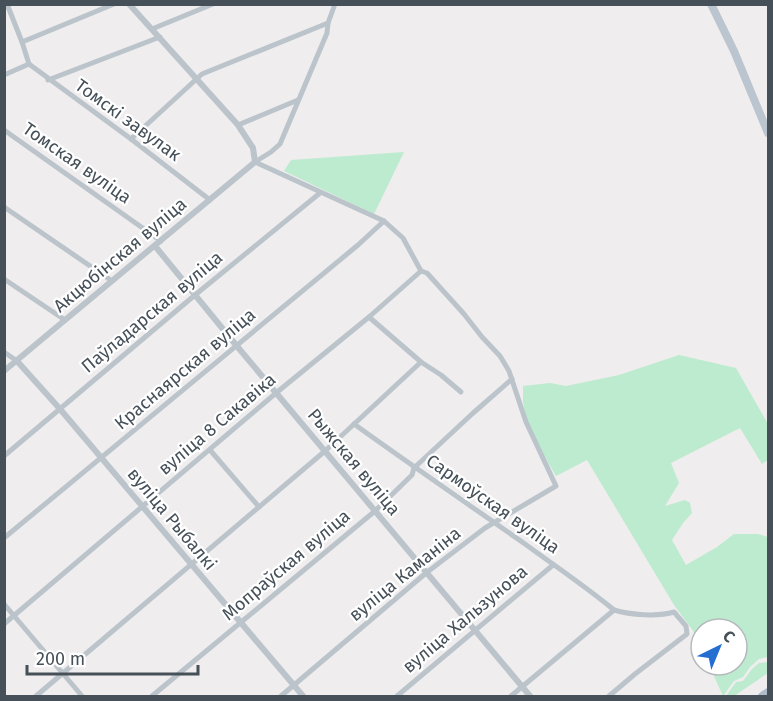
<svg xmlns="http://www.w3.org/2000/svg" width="773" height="701" font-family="'Fira Sans',sans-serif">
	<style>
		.green { fill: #bdebcf }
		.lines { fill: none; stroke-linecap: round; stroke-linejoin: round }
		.minor { stroke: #bcc4cb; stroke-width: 5 }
		.tertiary { stroke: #bcc4cb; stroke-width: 6 }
		.secondary { stroke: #bbc5d0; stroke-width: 8 }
		.primary { stroke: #aebcca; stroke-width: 8 }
		.labels { text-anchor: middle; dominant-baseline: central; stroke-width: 4.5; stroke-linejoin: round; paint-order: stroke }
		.street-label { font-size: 18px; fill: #465059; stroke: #fff }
	</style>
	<rect width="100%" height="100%" fill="#efeded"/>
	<g class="green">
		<polygon points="404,152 374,214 284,171 291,160"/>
		<polygon points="679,355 736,368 768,424 768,460 762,464 740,428 671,463 679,483 665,506 685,500 690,503 692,513 683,523 672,540 686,565 717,547 734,534 758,534 768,537 768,657 759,659 750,667 743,677 734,681 723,696 709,665 737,665 737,629 701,629 701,648 694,632 674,605 587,460 556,476 528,428 523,402 523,386 550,383 566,386 619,375"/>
		<polygon points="768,662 768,673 734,696 726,696 736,682 743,681 752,669 759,663"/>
	</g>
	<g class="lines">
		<g class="minor">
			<polyline points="7,4 22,42 29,64"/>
			<polyline points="152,29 213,4"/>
			<polyline points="22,42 114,4"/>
			<polyline points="29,64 131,139 210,200"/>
			<polyline points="4,75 29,64"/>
			<polyline points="48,80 160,37"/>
			<polyline points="238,125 298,100"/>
			<polyline points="4,130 161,241"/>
			<polyline points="131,139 202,74 328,23"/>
			<polyline points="255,162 384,221 403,238 421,271"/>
			<polyline points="255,162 271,152 280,144 327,33 328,23 335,4"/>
			<polyline points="4,207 112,281"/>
			<polyline points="4,279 65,320"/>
			<polyline points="369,317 421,362 441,375 461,392"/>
			<polyline points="4,352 17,361"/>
			<path d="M354 424C411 465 468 504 525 544 555 566 585 586 614 610"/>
			<polyline points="210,450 259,507"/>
			<polyline points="4,456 195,295 320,193"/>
			<polyline points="4,538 358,245 384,221"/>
			<polyline points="4,604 82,696"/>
			<polyline points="4,624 276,393 369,317 421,271"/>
			<polyline points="36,696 325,451 421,362"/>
			<polyline points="152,696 375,511 412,475 414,468 472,414 512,379"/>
			<polyline points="281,696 426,573 485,528 556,486 526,422 509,371 500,356 482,337 464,314 427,273 421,271"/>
			<polyline points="397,696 553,565"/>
			<path d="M511 696 614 610C630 615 658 617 674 612L686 626 687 634 635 674 609 696"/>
		</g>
		<g class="tertiary">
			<polyline points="155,246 236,345 530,696"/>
			<polyline points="17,361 60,409 303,696"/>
			<polyline points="4,371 65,320 255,162 253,148 238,125 129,4"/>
		</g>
		<polyline class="secondary" points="711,4 734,51 768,133"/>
		<polyline class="primary" points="762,696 768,692"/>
	</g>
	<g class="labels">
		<g class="street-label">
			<text transform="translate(128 120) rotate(36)">Томскі завулак</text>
			<text transform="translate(77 163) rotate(35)">Томская вуліца</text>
			<text transform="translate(120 255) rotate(-40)">Акцюбінская вуліца</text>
			<text transform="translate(152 312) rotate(-40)">Паўладарская вуліца</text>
			<text transform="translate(185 369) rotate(-40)">Краснаярская вуліца</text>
			<text transform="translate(217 424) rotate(-40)">вуліца 8 Сакавіка</text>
			<text transform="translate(354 462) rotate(50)">Рыжская вуліца</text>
			<text transform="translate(493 504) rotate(35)">Сармоўская вуліца</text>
			<text transform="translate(172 519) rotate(50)">вуліца Рыбалкі</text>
			<text transform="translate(286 565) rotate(-40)">Мопраўская вуліца</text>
			<text transform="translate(405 574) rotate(-39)">вуліца Каманіна</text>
			<text transform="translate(465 619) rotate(-40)">вуліца Хальзунова</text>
		</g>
	</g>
	<rect width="773" height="701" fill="none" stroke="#465059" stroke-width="12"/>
	<g transform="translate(719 647) rotate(43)"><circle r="28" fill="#ffffff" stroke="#b5b9bd" stroke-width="1.5"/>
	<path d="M0-4.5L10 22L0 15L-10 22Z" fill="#246ed2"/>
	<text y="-9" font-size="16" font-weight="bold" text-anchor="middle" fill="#465059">С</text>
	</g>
	<path d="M27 665v9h171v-9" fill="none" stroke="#465059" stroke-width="3"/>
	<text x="36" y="665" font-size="18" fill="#465059" stroke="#ffffff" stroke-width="4.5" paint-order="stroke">200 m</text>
</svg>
